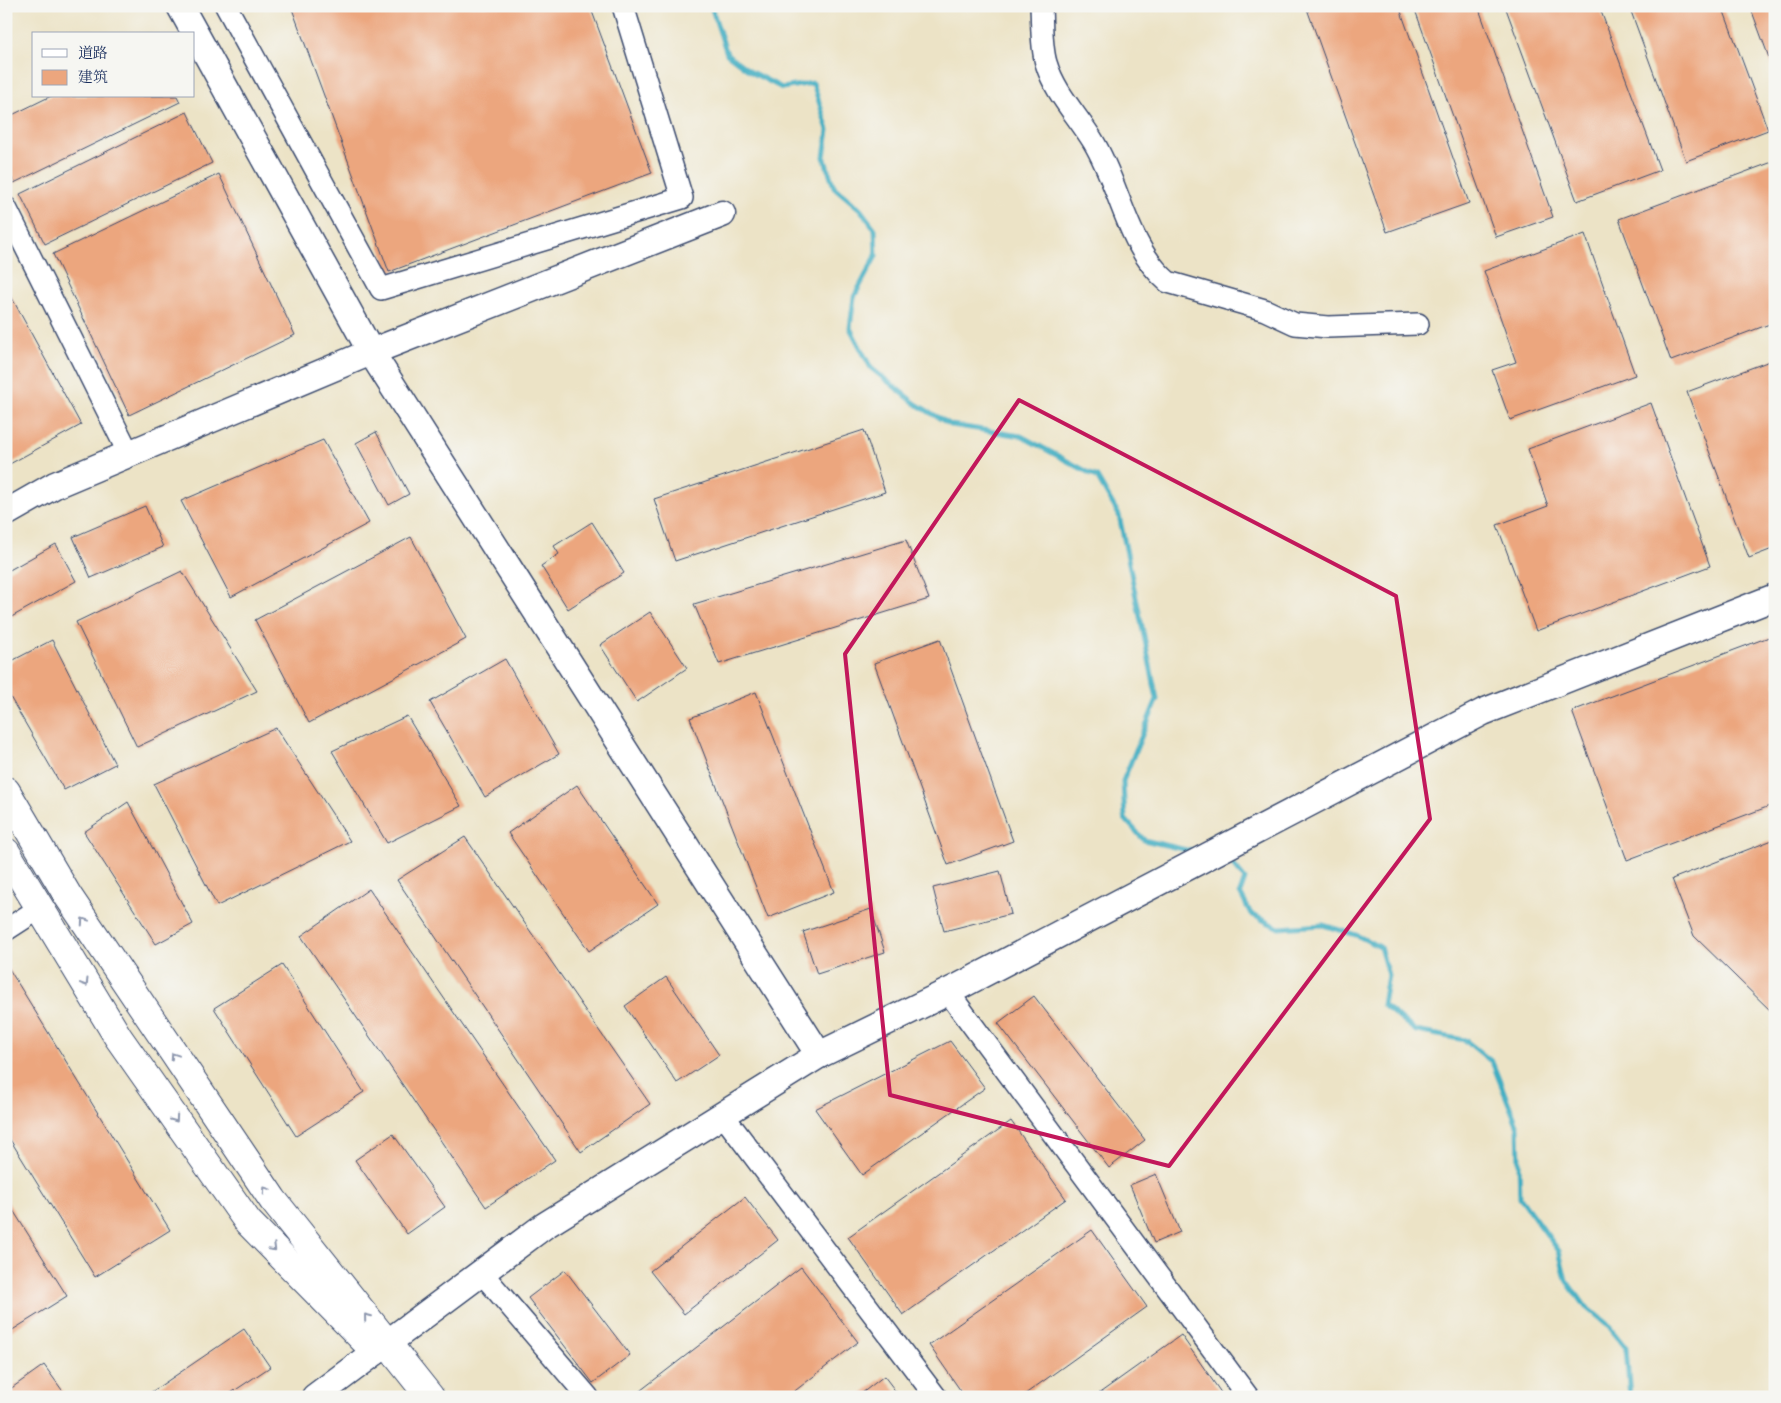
<svg xmlns="http://www.w3.org/2000/svg" width="1781" height="1403" font-family="'Libre Bodoni','Noto Serif SC',serif">
	<style>
		.lines { fill: none; stroke-linecap: round; stroke-linejoin: round }
		.stream { stroke: #43aec2; stroke-width: 5 }
		.building { fill: #eca67e }
		.minor-casing { stroke: #3a4a6e; stroke-width: 24 }
		.tertiary-casing { stroke: #3a4a6e; stroke-width: 29 }
		.secondary-casing { stroke: #3a4a6e; stroke-width: 30 }
		.minor { stroke: #fff; stroke-width: 21 }
		.tertiary { stroke: #fff; stroke-width: 26 }
		.secondary { stroke: #fff; stroke-width: 28 }
		.oneway { stroke: #8d97ae }
		.marked { fill: none; stroke: #c2185b; stroke-width: 4; stroke-linejoin: round }
	</style>
	<rect width="100%" height="100%" fill="#f6f6f2"/>
	<filter id="ink" filterUnits="userSpaceOnUse"><feTurbulence type="fractalNoise" baseFrequency=".02" numOctaves="2"/><feDisplacementMap in="SourceGraphic" scale="10" xChannelSelector="R" yChannelSelector="G"/><feConvolveMatrix kernelMatrix="1 2 1 2 8 2 1 2 1" color-interpolation-filters="sRGB"/></filter>
	<filter id="wash" filterUnits="userSpaceOnUse"><feTurbulence type="fractalNoise" baseFrequency=".0096" numOctaves="4" result="noise"/><feDisplacementMap in="SourceGraphic" scale="20" xChannelSelector="R" yChannelSelector="G"/><feGaussianBlur stdDeviation="1.12" result="paint"/><feColorMatrix in="noise" values="0 0 0 0 0 0 0 0 0 0 0 0 0 0 0 0 0 1.4 0 .05"/><feComposite in="paint" operator="in"/></filter>
	<g filter="url(#wash)">
		<rect width="100%" height="100%" fill="#ece3c6"/>
		<g class="lines">
			<g class="stream">
				<polyline points="711,6 727,54 751,72 782,88 813,83 828,130 824,157 834,187 860,209 875,229 876,256 854,297 850,328 871,368 916,404 951,425 1021,436 1097,477 1119,515 1157,699 1123,781 1125,819 1144,840 1195,852"/>
				<polyline points="1226,856 1245,879 1240,893 1251,914 1279,928 1323,925 1356,935 1380,947 1388,975 1383,1005 1416,1031 1465,1040 1492,1062 1518,1127 1520,1198 1559,1251 1566,1280 1582,1303 1607,1324 1626,1348 1630,1397"/>
			</g>
		</g>
		<g id="blocks">
			<g class="building">
				<polygon points="291,6 590,6 652,173 389,272"/>
				<polygon points="1306,6 1399,6 1469,203 1387,232"/>
				<polygon points="1478,6 1553,217 1496,237 1414,7"/>
				<polygon points="1505,6 1599,6 1660,170 1577,201"/>
				<polygon points="1629,6 1722,6 1768,130 1686,161"/>
				<polygon points="1750,6 1775,6 1775,74"/>
				<polygon points="51,96 177,96 180,102 14,183 6,166 6,118"/>
				<polygon points="187,112 212,163 45,244 20,194"/>
				<polygon points="1775,161 1775,322 1671,361 1619,219"/>
				<polygon points="219,174 295,335 129,415 53,254"/>
				<polygon points="1585,234 1635,375 1510,420 1492,370 1516,362 1484,271"/>
				<polygon points="6,287 81,425 6,466"/>
				<polygon points="1775,359 1775,548 1749,558 1687,392"/>
				<polygon points="1651,403 1710,566 1536,631 1497,525 1548,506 1528,449"/>
				<polygon points="864,430 885,492 675,561 654,499"/>
				<polygon points="376,432 409,494 389,505 356,443"/>
				<polygon points="323,440 369,523 231,597 181,501"/>
				<polygon points="145,506 163,547 91,578 73,537"/>
				<polygon points="592,522 624,573 568,609 541,566 559,554 554,546"/>
				<polygon points="411,537 466,639 309,723 255,620"/>
				<polygon points="906,540 929,599 719,664 694,604"/>
				<polygon points="56,544 76,581 6,620 6,572"/>
				<polygon points="182,571 257,691 137,747 76,622"/>
				<polygon points="650,612 687,668 637,702 600,645"/>
				<polygon points="1769,637 1775,654 1775,804 1627,860 1572,711"/>
				<polygon points="940,639 1013,841 948,865 874,663"/>
				<polygon points="52,640 115,764 64,790 6,690 6,664"/>
				<polygon points="505,659 559,754 485,797 430,702"/>
				<polygon points="756,692 834,892 768,918 690,718"/>
				<polygon points="407,716 461,806 387,843 332,751"/>
				<polygon points="276,728 350,841 217,906 154,784"/>
				<polygon points="577,785 658,904 589,951 508,833"/>
				<polygon points="128,802 193,924 156,944 84,832"/>
				<polygon points="465,837 650,1104 581,1152 397,880"/>
				<polygon points="1775,839 1775,1015 1694,936 1672,879"/>
				<polygon points="1000,871 1011,914 944,931 933,888"/>
				<polygon points="369,889 555,1160 486,1207 301,936"/>
				<polygon points="871,909 885,952 817,974 803,932"/>
				<polygon points="6,964 170,1230 95,1277 6,1133"/>
				<polygon points="282,965 364,1092 296,1136 214,1008"/>
				<polygon points="666,977 719,1055 677,1083 625,1006"/>
				<polygon points="1034,996 1145,1140 1109,1168 998,1023"/>
				<polygon points="950,1041 985,1088 862,1175 815,1109"/>
				<polygon points="1011,1121 1066,1199 903,1315 848,1237"/>
				<polygon points="393,1134 445,1207 407,1234 355,1160"/>
				<polygon points="1156,1174 1180,1232 1154,1243 1130,1185"/>
				<polygon points="745,1197 778,1240 684,1314 650,1271"/>
				<polygon points="6,1199 67,1296 6,1334"/>
				<polygon points="1092,1230 1147,1307 1021,1397 965,1397 929,1345"/>
				<polygon points="801,1267 858,1342 787,1397 632,1397"/>
				<polygon points="565,1270 630,1355 593,1383 528,1298"/>
				<polygon points="244,1329 270,1367 225,1397 144,1397"/>
				<polygon points="1181,1335 1224,1397 1094,1397"/>
				<polygon points="44,1365 67,1397 6,1397 6,1392"/>
				<polygon points="884,1376 900,1397 857,1397"/>
			</g>
		</g>
	</g>
	<g filter="url(#ink)">
		<use href="#blocks" fill-opacity="0" stroke="#3a4a6e" stroke-width="1"/>
		<g class="lines">
			<g class="minor-casing">
				<g id="minor">
					<polyline points="226,6 381,289 682,198 623,6"/>
					<path d="M1041 6C1042 24 1041 46 1046 63 1055 93 1077 115 1093 141 1121 187 1126 246 1168 282L1265 310 1295 324 1328 327 1418 324"/>
					<polyline points="6,208 129,454"/>
					<polyline points="6,930 40,908"/>
					<polyline points="948,992 1248,1397"/>
					<polyline points="723,1115 936,1397"/>
					<polyline points="481,1272 588,1397"/>
				</g>
			</g>
			<g class="tertiary-casing">
				<g id="tertiary">
					<polyline points="180,6 371,352 819,1055"/>
					<polyline points="6,513 55,485 371,352 722,214"/>
					<polyline points="315,1397 544,1226 819,1055 958,987 1483,712 1775,597"/>
				</g>
			</g>
			<g class="secondary-casing">
				<g id="secondary">
					<polyline points="6,791 68,896 273,1200 430,1397"/>
					<polyline points="6,852 118,1037 248,1222 375,1351"/>
				</g>
			</g>
			<use href="#minor" class="minor"/>
			<use href="#tertiary" class="tertiary"/>
			<use href="#secondary" class="secondary"/>
		</g>
		<defs><path id="oneway-chevron" d="M-2-3.5L2.5 0L-2 3.5" fill="none" stroke-width="1.6" stroke-linecap="round" stroke-linejoin="round" transform="scale(1.25)"/></defs>
		<g class="oneway">
			<use href="#oneway-chevron" transform="translate(84 921) rotate(-124)"/>
			<use href="#oneway-chevron" transform="translate(85 983) rotate(59)"/>
			<use href="#oneway-chevron" transform="translate(174 1056) rotate(-124)"/>
			<use href="#oneway-chevron" transform="translate(175 1119) rotate(55)"/>
			<use href="#oneway-chevron" transform="translate(266 1190) rotate(-124)"/>
			<use href="#oneway-chevron" transform="translate(273 1248) rotate(45)"/>
			<use href="#oneway-chevron" transform="translate(367 1317) rotate(-129)"/>
		</g>
	</g>
	<path class="marked" d="M1019 400 1396 596 1430 819 1169 1166 890 1095 845 654Z"/>
	<rect width="1781" height="1403" fill="none" stroke="#f6f6f2" stroke-width="25"/>
	<rect x="32" y="32" width="162" height="65" fill="#f6f6f2" stroke="#9ea6b7"/>
	<rect x="42" y="49" width="25" height="8" fill="#ffffff" stroke="#9ea6b7"/>
	<text x="78" y="58" font-size="15" fill="#1b2f5e">道路</text>
	<rect x="42" y="70" width="25" height="15" fill="#eca67e" stroke="#9ea6b7"/>
	<text x="78" y="82" font-size="15" fill="#1b2f5e">建筑</text>
</svg>
